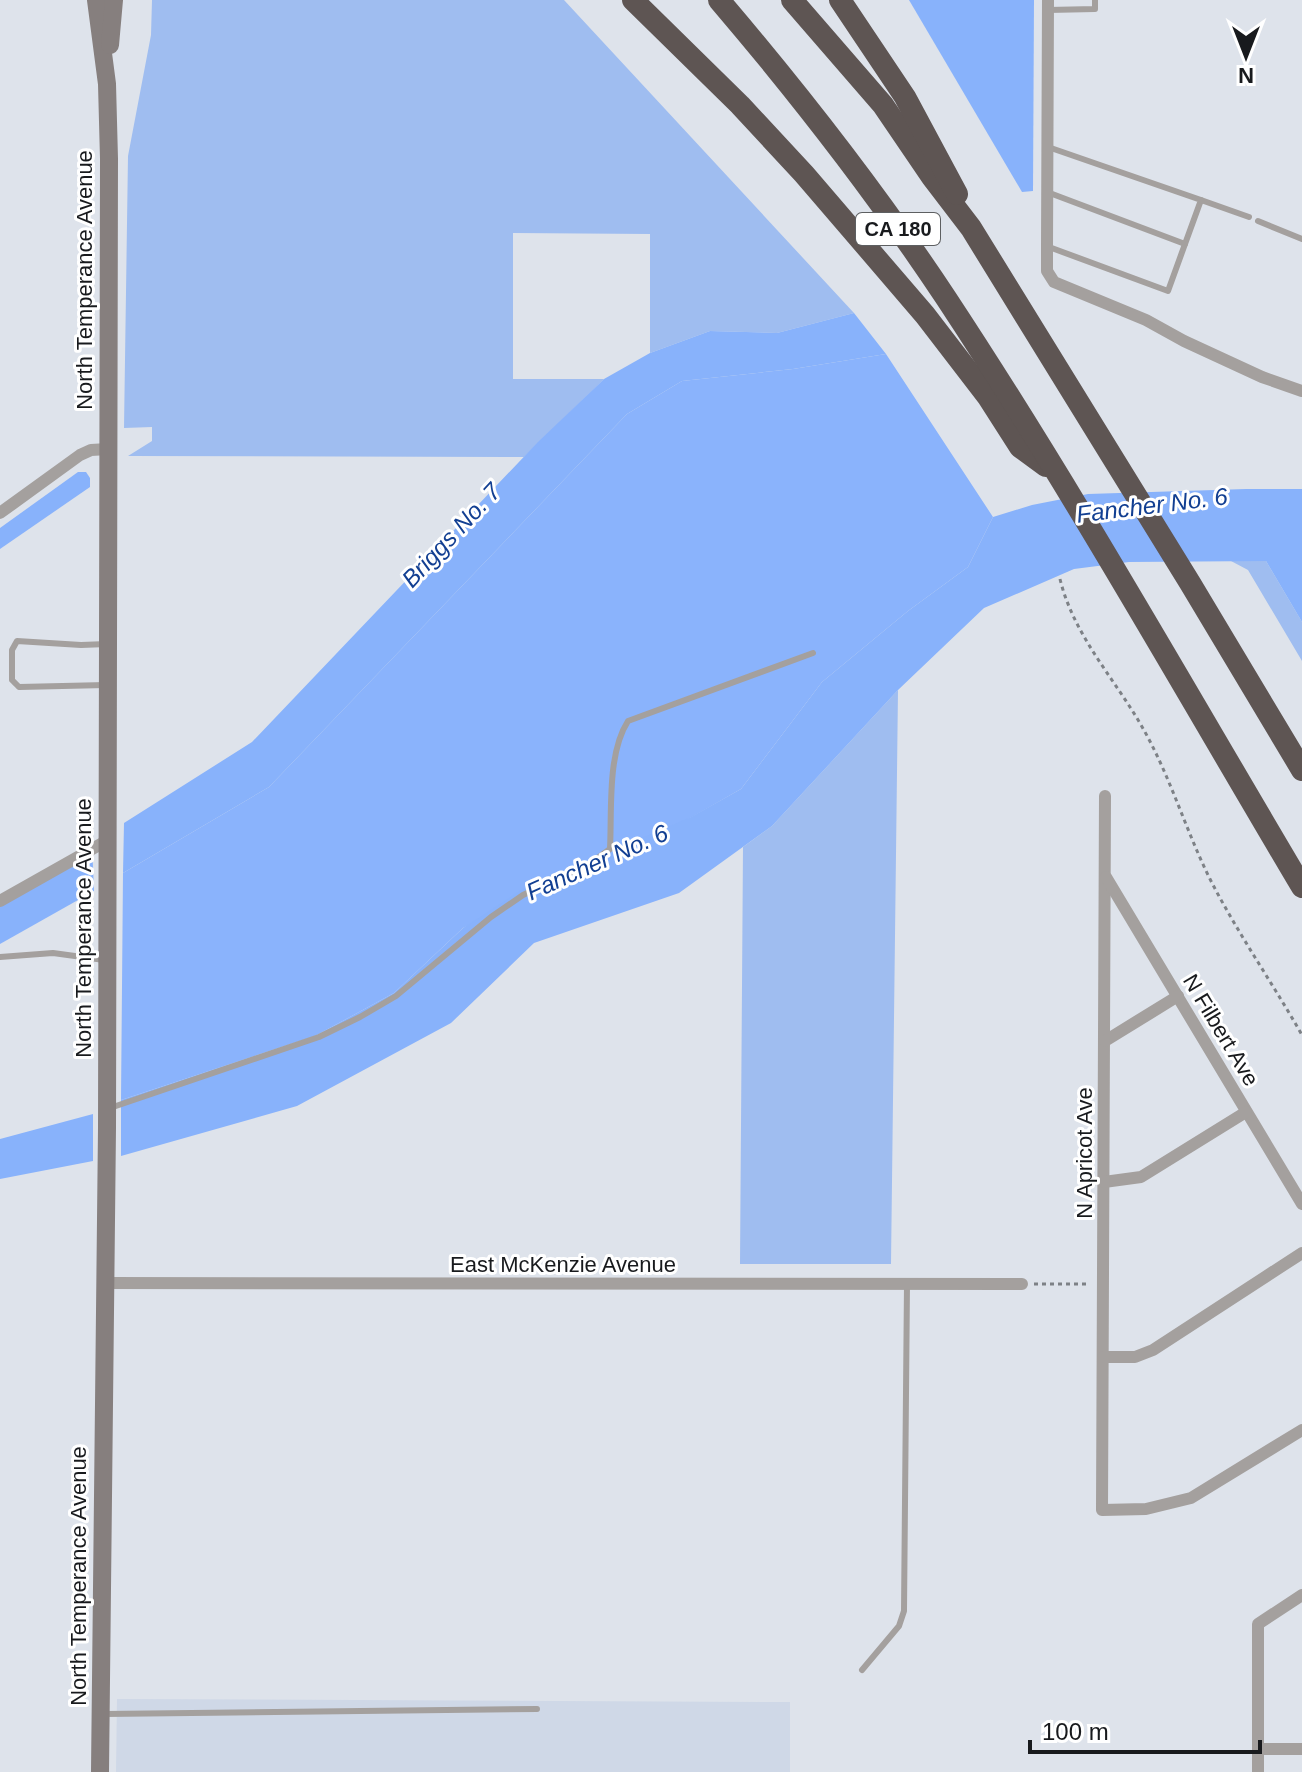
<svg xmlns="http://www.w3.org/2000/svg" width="1302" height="1772" font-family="Helvetica,sans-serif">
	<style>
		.built { fill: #cfd8e7 }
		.green { fill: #9fbdf0 }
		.forest { fill: #8ab3fc }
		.water { fill: #88b2fb }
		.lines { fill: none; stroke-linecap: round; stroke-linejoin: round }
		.path { stroke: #7d8186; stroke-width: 3; stroke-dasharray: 4 4; stroke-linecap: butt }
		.service { stroke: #a4a09e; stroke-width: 6 }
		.minor { stroke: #a4a09e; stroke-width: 12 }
		.secondary { stroke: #867f7e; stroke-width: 18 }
		.motorway { stroke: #5e5553; stroke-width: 22 }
		.labels { text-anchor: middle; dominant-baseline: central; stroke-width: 6; stroke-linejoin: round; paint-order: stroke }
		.shield { fill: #fff; stroke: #5d5f61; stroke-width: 2 }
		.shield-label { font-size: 20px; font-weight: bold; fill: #181a1d }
		.street-label { font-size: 22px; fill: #181a1d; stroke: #fff }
		.water-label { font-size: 24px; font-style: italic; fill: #123f92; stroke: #fff }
	</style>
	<rect width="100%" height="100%" fill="#dee3eb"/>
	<polygon class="built" points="117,1699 790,1702 790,1772 116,1772"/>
	<g class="green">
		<polygon points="152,0 564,0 854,313 777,333 710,331 650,353 650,234 513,233 513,379 604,379 524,457 128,456 152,441 152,427 124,428 128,156 151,35"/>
		<polygon points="1231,561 1266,561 1302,622 1302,661 1248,570"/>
		<polygon points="898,690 891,1264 740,1264 743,847 772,826"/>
	</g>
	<polygon class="forest" points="886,354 993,517 968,567 908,611 822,682 741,789 692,817 463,928 394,993 315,1036 121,1100 123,873 269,787 627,414 682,381 793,369"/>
	<g class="water">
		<polygon points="909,0 1034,0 1033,191 1022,192"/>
		<polygon points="854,313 886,354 793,369 682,381 627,414 269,787 123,873 124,823 252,742 538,442 604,379 650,353 710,331 777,333"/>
		<polygon points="78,472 86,472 90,478 90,487 0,549 0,528"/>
		<polygon points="1246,489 1302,489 1302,622 1266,561 1129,562 1074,569 984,608 898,690 772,826 679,893 534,943 451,1023 297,1106 121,1156 121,1100 315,1036 394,993 463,928 527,886 691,817 741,789 822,682 908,611 968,567 993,517 1032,505 1088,494"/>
		<polygon points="92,845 94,891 0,944 0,899"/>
		<polygon points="93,1114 93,1161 0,1179 0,1139"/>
	</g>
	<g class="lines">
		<g class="path">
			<path d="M1060 579C1074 637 1117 681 1145 732 1172 781 1187 834 1212 883 1239 935 1273 984 1302 1035"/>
			<polyline points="1034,1284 1087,1284"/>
		</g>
		<g class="service">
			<polyline points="1048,10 1095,9 1095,0"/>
			<polyline points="1048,147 1201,200 1185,244"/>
			<polyline points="1047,192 1185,244 1168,291 1049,247"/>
			<polyline points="1201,200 1249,217"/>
			<polyline points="1258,221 1302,239"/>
			<polyline points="106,685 19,687 12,680 12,650 17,641 81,645 107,644"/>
			<polyline points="0,957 53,953 104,960"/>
			<path d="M110 1108 319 1037 360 1017 396 996 491 917 523 895 591 863 610 849C612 810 607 754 628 721L813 653"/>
			<polyline points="862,1670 899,1626 904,1611 907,1284"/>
			<polyline points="105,1714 537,1709"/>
		</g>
		<g class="minor">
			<polyline points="1048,0 1047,246 1047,271 1054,282 1146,320 1184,341 1262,377 1302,391"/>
			<polyline points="0,513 80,455 91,450 108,449"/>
			<polyline points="1105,796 1102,1510 1146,1509 1191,1498 1302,1430"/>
			<polyline points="1106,877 1302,1204"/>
			<polyline points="0,901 108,840"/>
			<polyline points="1105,1041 1178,996"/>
			<polyline points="1104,1182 1141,1177 1246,1112"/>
			<polyline points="104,1283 1022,1284"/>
			<polyline points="1103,1357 1135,1357 1153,1350 1302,1253"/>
			<polyline points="1258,1749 1302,1749"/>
			<polyline points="1258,1772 1258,1624 1302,1595"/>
		</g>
		<g class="secondary">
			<polyline points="96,0 107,84 109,159 107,1128 100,1772"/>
			<polyline points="110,45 114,0"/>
		</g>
		<g class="motorway">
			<polyline points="633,0 740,105 804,174 925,315 988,397 1020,447 1046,466"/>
			<path d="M719 0C800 95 877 194 946 298 1072 489 1185 690 1302 887"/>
			<polyline points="792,0 883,105 932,177 971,228 1190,583 1302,770"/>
			<polyline points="840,0 905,97 957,194"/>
		</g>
	</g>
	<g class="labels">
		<rect class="shield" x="856" y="213" width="84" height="32" rx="6"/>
		<g class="shield-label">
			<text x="898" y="229">CA 180</text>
		</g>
		<g class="street-label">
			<text transform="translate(84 280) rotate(-90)">North Temperance Avenue</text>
			<text transform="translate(83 928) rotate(-90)">North Temperance Avenue</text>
			<text transform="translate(1221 1030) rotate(59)">N Filbert Ave</text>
			<text transform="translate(1084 1153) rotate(-90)">N Apricot Ave</text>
			<text x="563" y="1264">East McKenzie Avenue</text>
			<text transform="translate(78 1576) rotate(-90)">North Temperance Avenue</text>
		</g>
		<g class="water-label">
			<text transform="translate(1152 505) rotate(-7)">Fancher No. 6</text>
			<text transform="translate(451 535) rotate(-47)">Briggs No. 7</text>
			<text transform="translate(597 862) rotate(-24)">Fancher No. 6</text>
		</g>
	</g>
	<g transform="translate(1246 56) rotate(180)" stroke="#ffffff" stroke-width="6" paint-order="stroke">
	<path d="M0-6L14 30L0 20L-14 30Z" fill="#181a1d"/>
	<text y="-12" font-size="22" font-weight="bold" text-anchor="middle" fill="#181a1d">N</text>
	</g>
	<path d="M1030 1740v12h230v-12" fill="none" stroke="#181a1d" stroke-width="4"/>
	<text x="1042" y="1740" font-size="24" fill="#181a1d" stroke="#ffffff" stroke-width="6" paint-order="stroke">100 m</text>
</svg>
